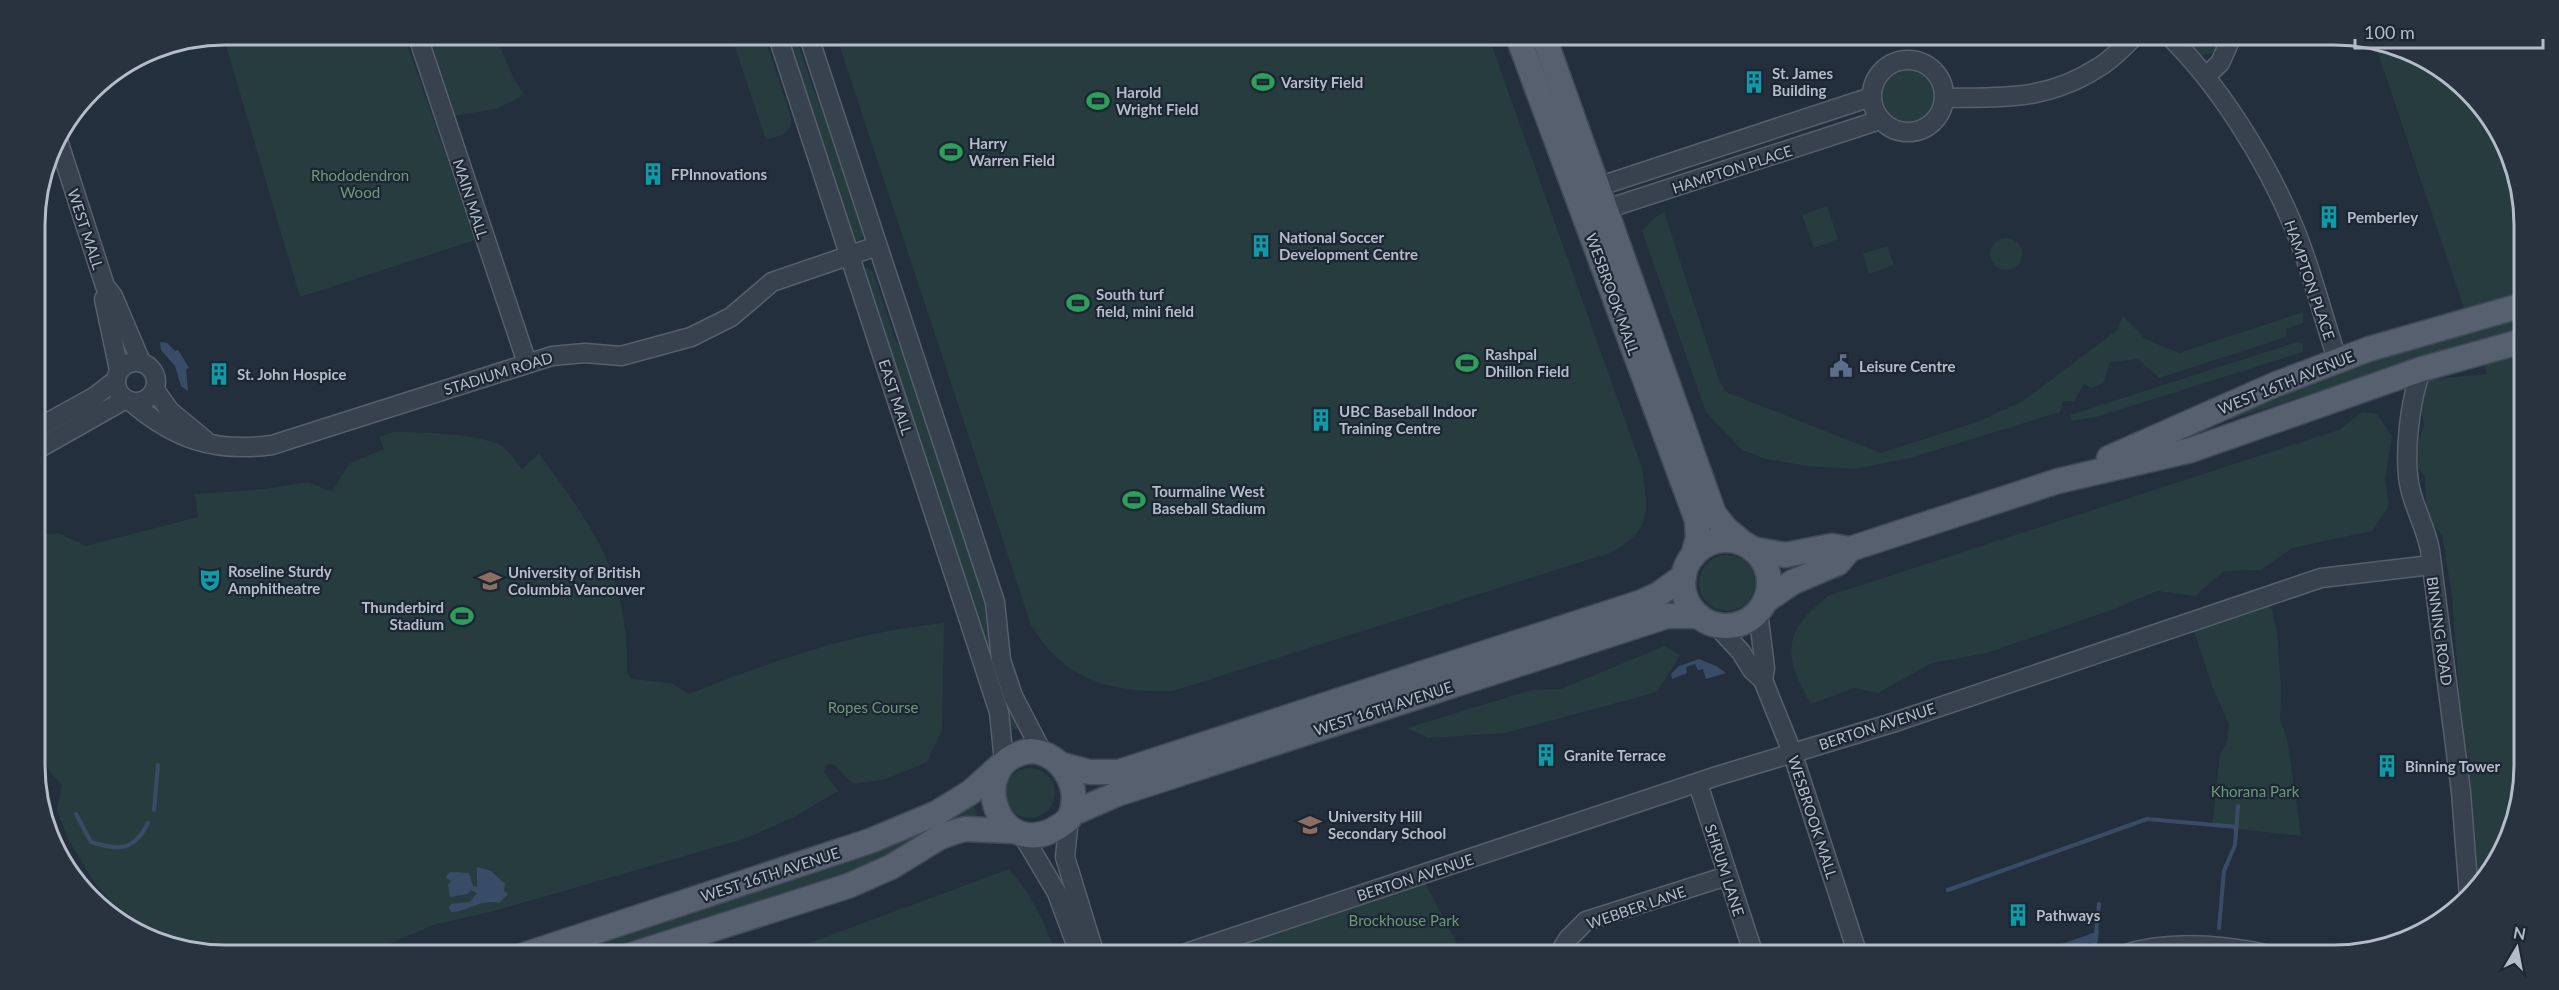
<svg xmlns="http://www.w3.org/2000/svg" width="2559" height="990" font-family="Lato,sans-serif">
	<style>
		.green { fill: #263c3f }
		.water { fill: #394c67 }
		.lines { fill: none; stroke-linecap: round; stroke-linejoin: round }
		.stream { stroke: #394c67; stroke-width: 4 }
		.minor-casing { stroke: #565f6c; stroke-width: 21 }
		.major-casing { stroke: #414a57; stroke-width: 27 }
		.minor { stroke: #38414e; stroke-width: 18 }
		.major { stroke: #56606e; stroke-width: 24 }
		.labels { text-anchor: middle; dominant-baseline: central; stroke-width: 4.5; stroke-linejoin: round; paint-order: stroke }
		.poi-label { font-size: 15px; font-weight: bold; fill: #b4bcc9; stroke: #1d2633; text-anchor: start }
		.street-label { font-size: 15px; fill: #b4bcc9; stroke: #1d2633 }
		.park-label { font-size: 15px; fill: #6b9a76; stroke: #1d2633 }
		.rim { fill: none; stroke: #b4bcc9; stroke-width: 3 }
	</style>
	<rect width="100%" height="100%" fill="#242f3e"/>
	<g class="green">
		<polygon points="223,35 404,35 475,240 300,297"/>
		<polygon points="426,35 495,35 514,79 524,95 496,109 453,116"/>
		<path d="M731 35H764L791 117C793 134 779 136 766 140Z"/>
		<polygon points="784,35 795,35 814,91 834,132 865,234 858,241 852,239"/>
		<path d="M836 35H1488L1642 468C1648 511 1653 531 1609 553L1173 691C1111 693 1064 680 1031 625Z"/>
		<path d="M2179 35H2224C2218 48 2216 55 2200 55Z"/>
		<polygon points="2374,41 2396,45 2450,74 2485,109 2523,200 2524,765 2514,827 2485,881 2474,892 2452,596 2442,535 2427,518 2425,477 2413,461 2424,424 2417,381 2487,374 2477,344 2385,370 2192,432 2254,401 2470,326"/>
		<circle cx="1909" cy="97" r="27"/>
		<polygon points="1827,206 1838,239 1814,248 1802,215"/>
		<polygon points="1664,212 1719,380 1726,392 1881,453 1980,421 2023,401 2116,331 2123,316 2145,339 2179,353 2303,312 2303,323 2286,329 2286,337 2159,378 2138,359 2110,362 2103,383 2091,388 2084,384 2074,401 2063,401 2060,412 1910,458 1854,469 1808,466 1766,459 1742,450 1706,412 1642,231 1653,219"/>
		<circle cx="2006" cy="254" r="16"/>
		<polygon points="1887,246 1894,265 1869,274 1863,254"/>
		<polygon points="864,268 868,268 873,272 896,341 910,364 985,591 1019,728 1011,730 1008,714"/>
		<polygon points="2297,342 2303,343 2303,352 2096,417 2071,421 2070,415"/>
		<path d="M2362 412 2377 414 2392 437 2385 479 2389 506 2372 531 2292 548 2261 570 2224 571 2195 596 2157 591 2117 608 1987 653 1932 663 1878 693 1854 688 1811 704C1783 656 1782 632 1828 596L2339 430Z"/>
		<path d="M393 432C417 432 486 433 504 448 511 453 516 462 522 469L539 454C594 528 629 576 627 673L631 679 671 683 689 694C770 662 856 631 944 623L942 730 927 762 886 779 853 784 835 765 827 764 824 772 838 791 796 816 747 838 494 911 433 925 363 955H225L163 945 122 917 93 880 69 841 57 810 62 785 50 772 38 751 37 535 58 533 86 546 198 517 195 494 265 489 308 482 332 492 349 464 384 449 379 437Z"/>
		<circle cx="1727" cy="583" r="28"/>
		<polygon points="2270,602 2277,632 2281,689 2280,720 2287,738 2301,836 2212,826 2220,755 2227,741 2229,724 2212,686 2192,625"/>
		<polygon points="1664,646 1680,655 1657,692 1505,733 1428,738 1407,728 1532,690 1561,689"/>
		<circle cx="1030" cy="793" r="25"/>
		<polygon points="973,802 978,818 967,818 855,873 605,955 542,955"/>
		<path d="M1009 869C1032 894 1045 925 1057 955H777Z"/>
		<polygon points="1425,883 1463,955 1180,955 1385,887"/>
	</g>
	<g class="water">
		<polygon points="160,342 167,343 175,351 178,350 189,368 186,369 188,391 181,386 175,366 161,350"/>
		<polygon points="1699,659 1716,666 1726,673 1706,679 1703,669 1698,670 1695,664 1686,667 1687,673 1672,679 1671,674 1679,666"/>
		<path d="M477 867 491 871 505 884 504 891 508 894 499 903C482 898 466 912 451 912L449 907 451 904 470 902 477 893 471 890 468 894 450 897 448 885 451 881 446 878 447 875 450 872 469 873 473 886 477 887Z"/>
		<polygon points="2099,931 2097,945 2089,943 2087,947 2079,946 2078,951 2061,955 2030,955"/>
	</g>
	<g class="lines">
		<g class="stream">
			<polyline points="154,810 158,765"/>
			<path d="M76 814 91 842C119 851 134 851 148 823"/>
			<polyline points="1948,890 2147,819 2237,827"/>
			<polyline points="2219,928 2224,871 2235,845 2238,806"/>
			<polyline points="2096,932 2099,904"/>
		</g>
		<g class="minor-casing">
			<g id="minor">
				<polyline points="417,34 527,363"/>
				<polyline points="777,34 999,712 1004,762"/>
				<polyline points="808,34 995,602 1001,660 1013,696 1042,752"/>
				<path d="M2167 34C2218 83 2266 160 2293 225 2312 269 2322 316 2338 361"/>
				<circle cx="1908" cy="96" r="36"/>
				<polyline points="2206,76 2220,63 2233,34"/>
				<path d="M1944 98C2003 97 2047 101 2099 67 2113 59 2125 45 2137 34"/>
				<polyline points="57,137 105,286 113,296 141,362"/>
				<polyline points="1585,191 1871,97"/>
				<polyline points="1594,213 1880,120"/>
				<polyline points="104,299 119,370"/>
				<circle cx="136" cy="382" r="20"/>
				<path d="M2422 369C2410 398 2403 457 2410 488 2415 510 2426 528 2430 550L2461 792 2469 897"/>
				<polyline points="155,390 170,411 205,440"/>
				<path d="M130 401C174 439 214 453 272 445L552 356 585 353 621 356 691 337 731 317 772 282 877 246"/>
				<polyline points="36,429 94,397 116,380"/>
				<polyline points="36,450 126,399"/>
				<polyline points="1758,612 1765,668 1763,680"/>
				<polyline points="1715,624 1741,652 1752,670 1763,680 1792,752 1858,955"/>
				<polyline points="1698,784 1754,955"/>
				<polyline points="1069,819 1065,857 1095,955"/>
				<polyline points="1022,834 1057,893 1080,955"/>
				<polyline points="1189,952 1717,776 1889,724 2321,578 2431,565"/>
				<polyline points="1558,955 1568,939 1586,921 1727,876"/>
				<path d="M2123 955C2170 939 2224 945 2271 955"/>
			</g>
		</g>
		<g class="major-casing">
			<g id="major">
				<polyline points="1517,34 1697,520 1698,538 1693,556"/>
				<polyline points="1543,34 1714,514 1726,529 1743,543"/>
				<polyline points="2109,458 2274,385 2369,349 2523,305"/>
				<circle cx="1726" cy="583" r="43"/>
				<polyline points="1752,549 1785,555 1832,546 1850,549 2058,481 2191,450 2422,369 2523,341"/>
				<polyline points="1765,601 1793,582 1838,563 1850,549"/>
				<path d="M1031 751C1063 753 1083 789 1069 819 999 878 960 759 1031 751Z"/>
				<polyline points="1063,765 1089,772 1119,772 1642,602 1659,594 1684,576"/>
				<polyline points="1071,814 1117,794 1667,616 1699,616"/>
				<polyline points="524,955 870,841 937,813 971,792 1001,765"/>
				<polyline points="631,955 848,886 891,867 940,837 954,832 965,829 1013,831"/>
			</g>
		</g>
		<use href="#minor" class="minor"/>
		<use href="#major" class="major"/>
	</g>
	<defs>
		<g id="stadium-bare" transform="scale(1.8)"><path d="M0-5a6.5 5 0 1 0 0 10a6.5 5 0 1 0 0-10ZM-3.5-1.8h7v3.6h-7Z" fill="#2e9e5b" stroke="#1d2633" stroke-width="2.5" paint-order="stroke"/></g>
		<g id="building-bare" transform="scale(1.8)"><path d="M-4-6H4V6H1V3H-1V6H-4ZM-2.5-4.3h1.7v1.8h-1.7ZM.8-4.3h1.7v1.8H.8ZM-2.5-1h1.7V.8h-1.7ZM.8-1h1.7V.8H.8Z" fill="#0f9aa8" stroke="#1d2633" stroke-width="2.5" paint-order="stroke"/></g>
		<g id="civic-bare" transform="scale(1.8)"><path d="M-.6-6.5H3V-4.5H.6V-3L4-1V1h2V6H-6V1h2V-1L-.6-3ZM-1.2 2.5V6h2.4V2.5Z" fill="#5c6f8a" stroke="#1d2633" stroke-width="2.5" paint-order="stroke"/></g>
		<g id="theatre-bare" transform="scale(1.8)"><path d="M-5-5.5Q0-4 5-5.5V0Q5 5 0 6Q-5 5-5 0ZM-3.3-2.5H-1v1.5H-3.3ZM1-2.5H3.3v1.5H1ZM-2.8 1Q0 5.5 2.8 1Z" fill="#0f9aa8" stroke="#1d2633" stroke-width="2.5" paint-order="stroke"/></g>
		<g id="university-bare" transform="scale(1.8)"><path d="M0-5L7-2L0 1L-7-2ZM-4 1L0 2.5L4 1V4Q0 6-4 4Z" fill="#8d6e63" stroke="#1d2633" stroke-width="2.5" paint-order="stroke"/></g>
		<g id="school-bare" transform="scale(1.8)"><path d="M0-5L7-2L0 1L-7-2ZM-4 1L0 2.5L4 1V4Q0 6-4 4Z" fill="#8d6e63" stroke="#1d2633" stroke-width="2.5" paint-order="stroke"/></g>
	</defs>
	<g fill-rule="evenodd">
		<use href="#stadium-bare" x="1263" y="82"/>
		<use href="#building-bare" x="1754" y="82"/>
		<use href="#stadium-bare" x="1098" y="101"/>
		<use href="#stadium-bare" x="951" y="152"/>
		<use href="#building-bare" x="653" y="174"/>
		<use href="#building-bare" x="2329" y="217"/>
		<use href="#building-bare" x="1261" y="246"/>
		<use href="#stadium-bare" x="1078" y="303"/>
		<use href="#stadium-bare" x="1467" y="363"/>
		<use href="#civic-bare" x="1841" y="366"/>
		<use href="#building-bare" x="219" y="374"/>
		<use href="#building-bare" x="1321" y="420"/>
		<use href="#stadium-bare" x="1134" y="500"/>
		<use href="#theatre-bare" x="210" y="580"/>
		<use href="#university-bare" x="490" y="581"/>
		<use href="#stadium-bare" x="462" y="616"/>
		<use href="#building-bare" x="1546" y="755"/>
		<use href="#building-bare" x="2387" y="766"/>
		<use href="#school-bare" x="1310" y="825"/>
		<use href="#building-bare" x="2018" y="915"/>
	</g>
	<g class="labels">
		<g class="poi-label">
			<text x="1772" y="73">St. James<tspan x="1772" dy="17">Building</tspan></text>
			<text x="1281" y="82">Varsity Field</text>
			<text x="1116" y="92">Harold<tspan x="1116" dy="17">Wright Field</tspan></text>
			<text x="969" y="143">Harry<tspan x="969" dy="17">Warren Field</tspan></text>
			<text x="671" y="174">FPInnovations</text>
			<text x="2347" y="217">Pemberley</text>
			<text x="1279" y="237">National Soccer<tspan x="1279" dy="17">Development Centre</tspan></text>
			<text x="1096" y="294">South turf<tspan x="1096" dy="17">field, mini field</tspan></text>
			<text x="1485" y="354">Rashpal<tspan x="1485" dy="17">Dhillon Field</tspan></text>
			<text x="1859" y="366">Leisure Centre</text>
			<text x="237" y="374">St. John Hospice</text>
			<text x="1339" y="411">UBC Baseball Indoor<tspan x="1339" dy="17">Training Centre</tspan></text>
			<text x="1152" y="491">Tourmaline West<tspan x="1152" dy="17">Baseball Stadium</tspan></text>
			<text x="228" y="571">Roseline Sturdy<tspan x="228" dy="17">Amphitheatre</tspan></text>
			<text x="508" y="572">University of British<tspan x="508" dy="17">Columbia Vancouver</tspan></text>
			<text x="444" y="607" text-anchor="end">Thunderbird<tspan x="444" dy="17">Stadium</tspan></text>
			<text x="1564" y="755">Granite Terrace</text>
			<text x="2405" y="766">Binning Tower</text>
			<text x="1328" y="816">University Hill<tspan x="1328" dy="17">Secondary School</tspan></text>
			<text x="2036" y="915">Pathways</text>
		</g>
		<g class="street-label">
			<text transform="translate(1732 169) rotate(-18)">HAMPTON PLACE</text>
			<text transform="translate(471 199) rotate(72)">MAIN MALL</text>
			<text transform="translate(86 229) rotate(72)">WEST MALL</text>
			<text transform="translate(2310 280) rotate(71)">HAMPTON PLACE</text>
			<text transform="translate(1613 294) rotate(70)">WESBROOK MALL</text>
			<text transform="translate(498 373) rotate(-17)">STADIUM ROAD</text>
			<text transform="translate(2286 382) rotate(-22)">WEST 16TH AVENUE</text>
			<text transform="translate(896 397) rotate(72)">EAST MALL</text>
			<text transform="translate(2440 631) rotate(82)">BINNING ROAD</text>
			<text transform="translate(1383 708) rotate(-18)">WEST 16TH AVENUE</text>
			<text transform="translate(1877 726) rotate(-18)">BERTON AVENUE</text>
			<text transform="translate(1813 817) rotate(72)">WESBROOK MALL</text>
			<text transform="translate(1725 870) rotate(72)">SHRUM LANE</text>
			<text transform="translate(770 874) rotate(-18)">WEST 16TH AVENUE</text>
			<text transform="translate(1415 877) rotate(-18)">BERTON AVENUE</text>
			<text transform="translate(1636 907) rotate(-19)">WEBBER LANE</text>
		</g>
		<g class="park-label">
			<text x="360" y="175">Rhododendron<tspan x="360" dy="17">Wood</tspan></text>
			<text x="873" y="707">Ropes Course</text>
			<text x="2255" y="791">Khorana Park</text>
			<text x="1404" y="920">Brockhouse Park</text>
		</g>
	</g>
	<path d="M0 0H2559V990H0ZM225 45H2334A180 180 0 0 1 2514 225V765A180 180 0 0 1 2334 945H225A180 180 0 0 1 45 765V225A180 180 0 0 1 225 45Z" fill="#29323f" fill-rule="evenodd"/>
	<path class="rim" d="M225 45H2334A180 180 0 0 1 2514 225V765A180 180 0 0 1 2334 945H225A180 180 0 0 1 45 765V225A180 180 0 0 1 225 45Z"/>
	<g transform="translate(2517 948) rotate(10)" stroke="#1d2633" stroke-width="4.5" paint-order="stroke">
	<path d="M0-4.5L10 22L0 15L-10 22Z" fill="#b4bcc9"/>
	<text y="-9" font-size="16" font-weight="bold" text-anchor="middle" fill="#b4bcc9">N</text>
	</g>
	<path d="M2355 39v9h188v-9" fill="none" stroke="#b4bcc9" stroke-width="3"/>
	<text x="2364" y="39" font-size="18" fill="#b4bcc9" stroke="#1d2633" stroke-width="4.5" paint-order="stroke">100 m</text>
</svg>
